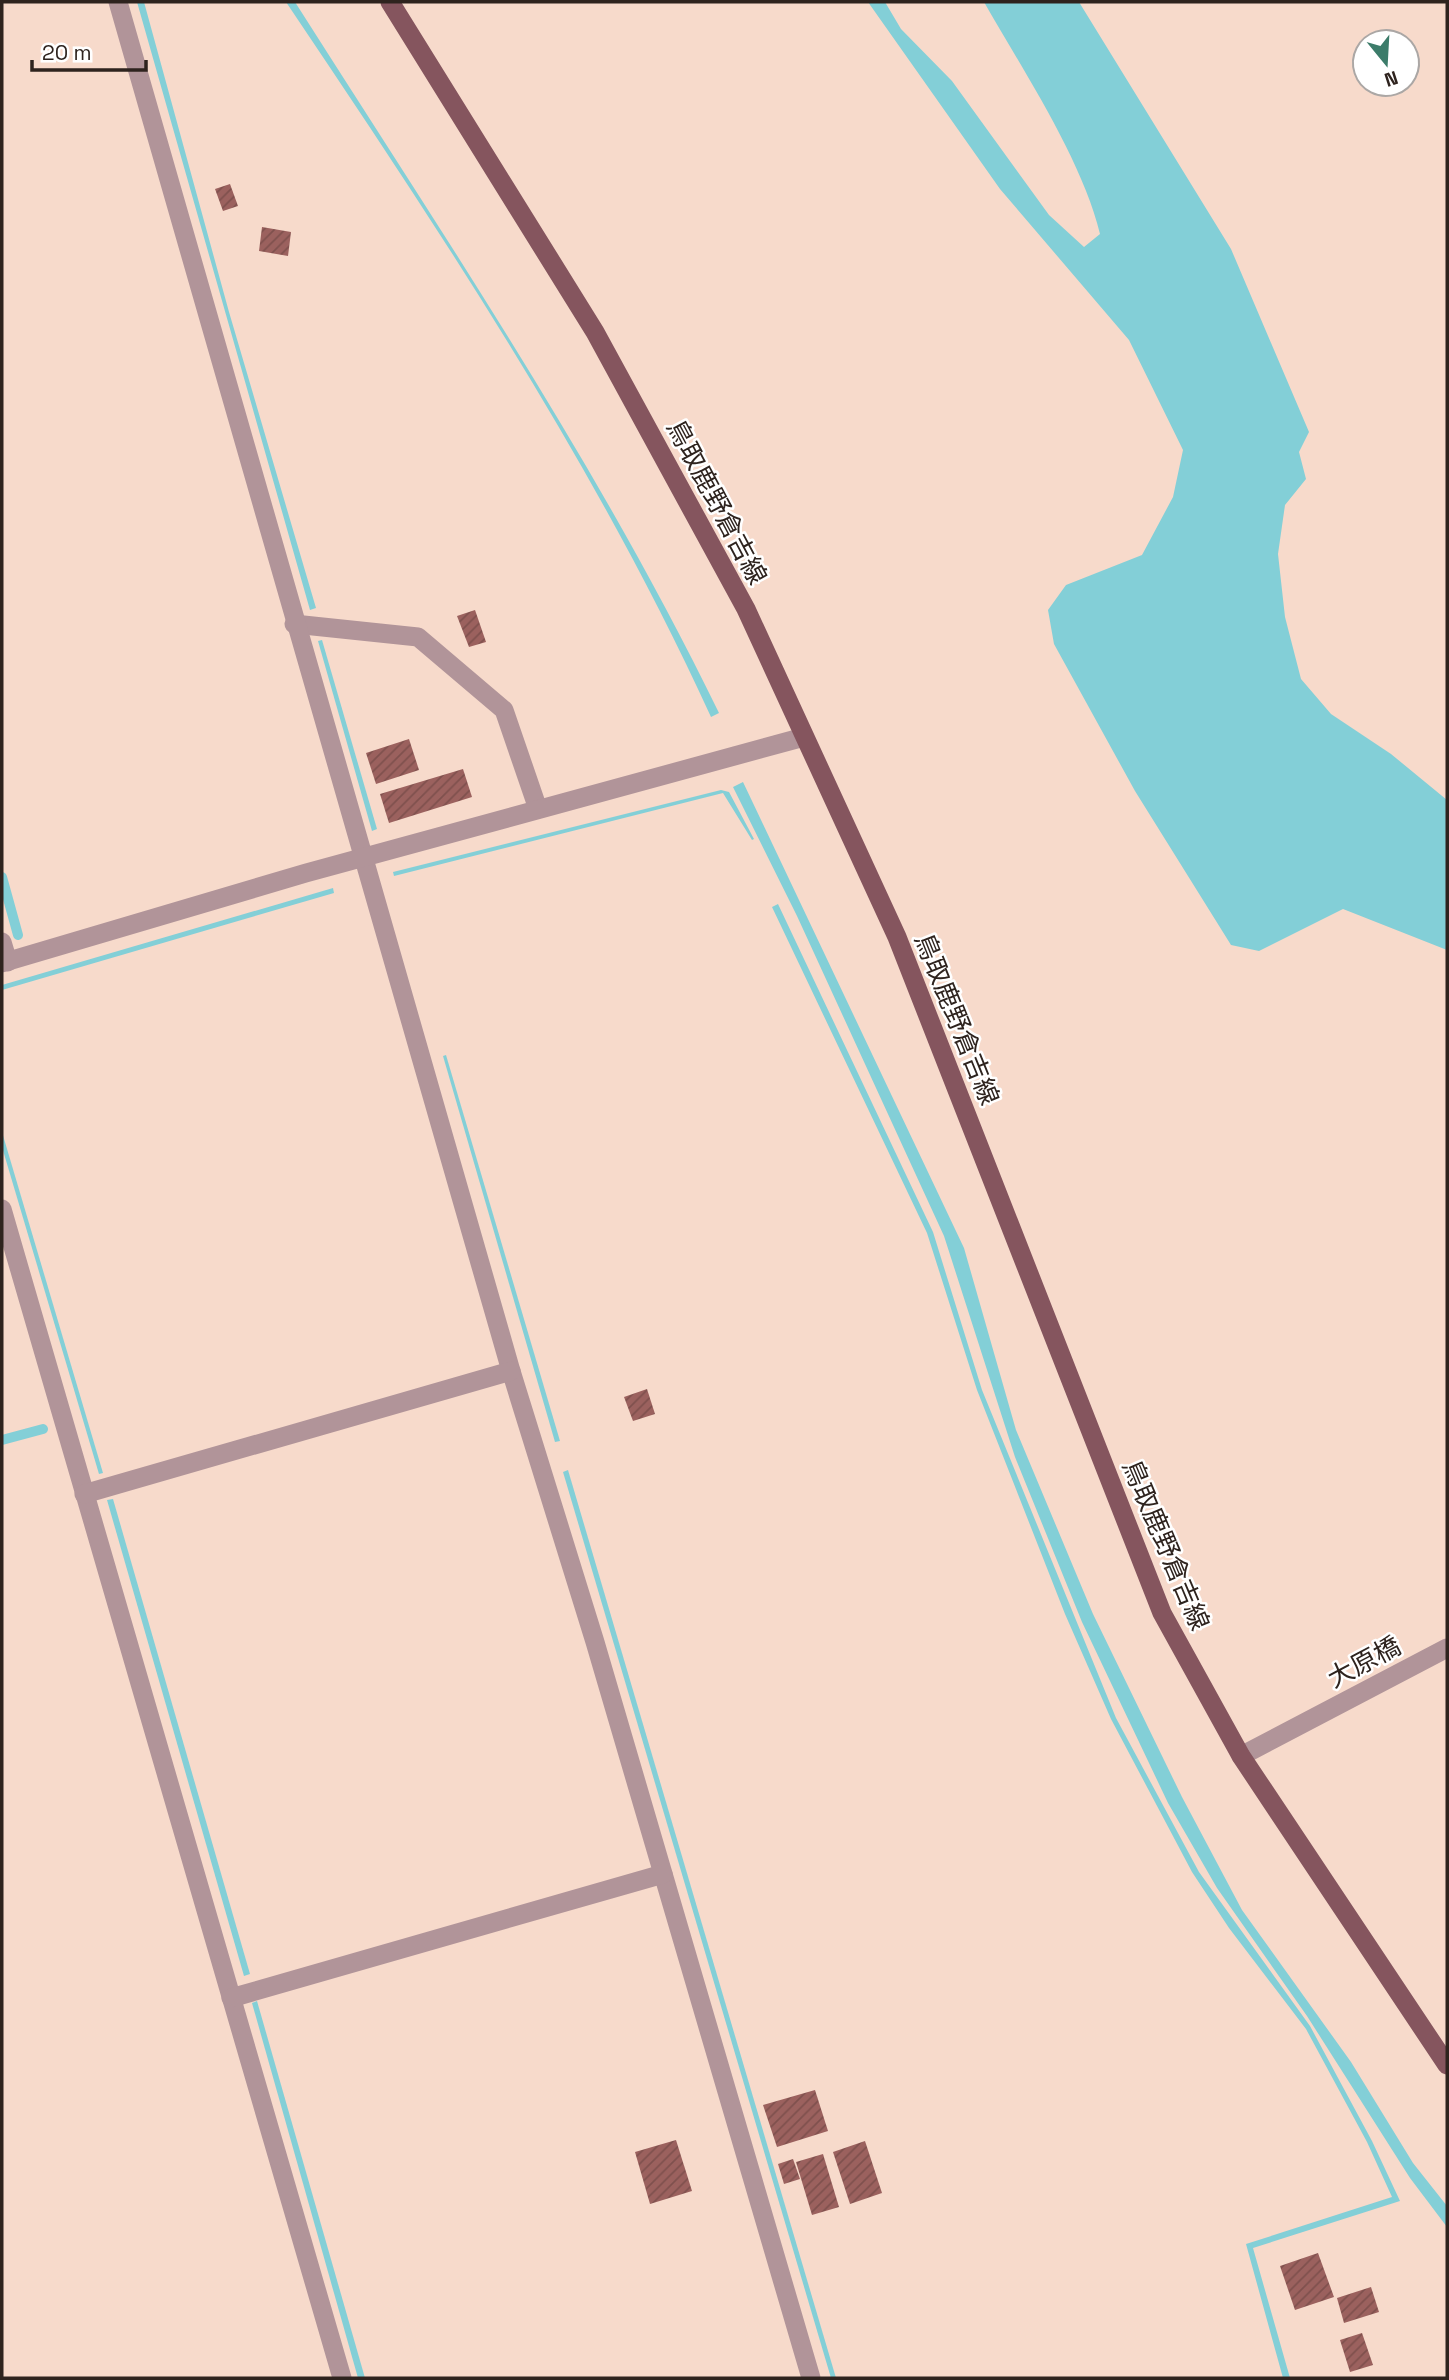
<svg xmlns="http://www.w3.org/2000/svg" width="1449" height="2380" font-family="'Space Grotesk','Noto Sans JP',sans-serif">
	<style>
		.water { fill: #83cfd7 }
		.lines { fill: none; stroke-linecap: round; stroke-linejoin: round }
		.stream { stroke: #83cfd7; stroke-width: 10 }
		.building { fill: url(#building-hatch) }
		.service { stroke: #b19499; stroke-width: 19 }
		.minor { stroke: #b19499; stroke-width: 19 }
		.tertiary { stroke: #b19499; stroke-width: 19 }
		.primary { stroke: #85555e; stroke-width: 19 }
		.labels { text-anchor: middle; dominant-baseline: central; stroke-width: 5; stroke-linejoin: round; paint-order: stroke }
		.street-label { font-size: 26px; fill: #2e231e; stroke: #fff }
	</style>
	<defs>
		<pattern id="building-hatch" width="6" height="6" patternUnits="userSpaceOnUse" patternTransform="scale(1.75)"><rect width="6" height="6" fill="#9b615e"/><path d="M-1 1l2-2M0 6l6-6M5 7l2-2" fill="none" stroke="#7f504d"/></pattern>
	</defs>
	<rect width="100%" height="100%" fill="#f7dacb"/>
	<g class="water">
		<polygon points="137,2 144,2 229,312 316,608 310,610"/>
		<path d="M286 2H295C443 235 598 464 719 713L711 717C596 465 440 231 286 2Z"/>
		<path d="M868 2H885L901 29 952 81 1049 215 1084 247 1100 234C1082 159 1022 69 984 2H1079L1231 249 1309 432 1299 452 1306 479 1285 505 1278 554 1285 617 1301 679 1331 714 1391 754 1447 800V950L1343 909 1259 951 1231 945 1135 791 1054 644 1048 610 1066 585 1142 555 1173 497 1183 450 1129 340 1000 189Z"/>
		<polygon points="322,640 377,829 372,831 318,641"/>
		<polygon points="743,782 964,1248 1016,1430 1093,1614 1182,1797 1242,1910 1351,2062 1413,2163 1447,2206 1447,2227 1410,2178 1307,2016 1217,1888 1168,1803 1082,1622 1015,1457 944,1236 797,916 733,787"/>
		<polygon points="721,790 729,792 754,839 752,840 723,793 394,876 393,872"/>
		<polygon points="333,888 334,893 2,990 2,985"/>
		<polygon points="778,904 933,1232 982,1390 1116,1718 1199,1872 1310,2026 1372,2141 1400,2201 1253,2248 1290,2378 1283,2378 1246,2244 1392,2197 1367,2142 1306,2029 1229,1928 1192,1872 1111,1719 1065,1614 977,1390 927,1233 772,907"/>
		<polygon points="446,1055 560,1441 555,1442 443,1056"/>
		<polygon points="2,1132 103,1473 99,1474 2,1147"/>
		<polygon points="568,1470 836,2378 831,2378 563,1472"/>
		<polygon points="113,1499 250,1974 244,1976 107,1500"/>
		<polygon points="257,2001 365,2378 358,2378 252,2003"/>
	</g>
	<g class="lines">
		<g class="stream">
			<polyline points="2,877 18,935"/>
			<polyline points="2,1440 43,1429"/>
		</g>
	</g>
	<g class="building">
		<polygon points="230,184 238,206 223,211 215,189"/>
		<polygon points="262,227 291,232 288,256 259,251"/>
		<polygon points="475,610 486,642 469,647 457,616"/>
		<polygon points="409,739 419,770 376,784 366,753"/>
		<polygon points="463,769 472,797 389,823 380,794"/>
		<polygon points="647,1389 655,1414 633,1421 624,1397"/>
		<polygon points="815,2090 828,2131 777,2147 763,2105"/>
		<polygon points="676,2140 692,2191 650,2204 635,2152"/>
		<polygon points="865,2141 882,2193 850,2204 833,2152"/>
		<polygon points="823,2154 839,2207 812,2215 796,2162"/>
		<polygon points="793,2159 800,2179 784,2184 778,2164"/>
		<polygon points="1318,2253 1334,2297 1295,2310 1280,2266"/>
		<polygon points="1371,2287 1379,2312 1344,2323 1337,2298"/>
		<polygon points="1362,2333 1373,2365 1350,2372 1340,2340"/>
	</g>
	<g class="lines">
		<polyline class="service" points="294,624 418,637 504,710 538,809"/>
		<g class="minor">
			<polyline points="118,2 511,1371 595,1642 811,2378"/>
			<polyline points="2,942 8,962"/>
			<polyline points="2,963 306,873 804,737"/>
			<polyline points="2,1209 342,2378"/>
			<polyline points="84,1494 511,1371"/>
			<polyline points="231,1998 663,1874"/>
		</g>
		<polyline class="tertiary" points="1241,1756 1447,1648"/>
		<polyline class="primary" points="390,2 595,332 746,609 897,937 1162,1613 1241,1756 1447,2065"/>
	</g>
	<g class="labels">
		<g class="street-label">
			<text transform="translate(717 502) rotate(62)">鳥取鹿野倉吉線</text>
			<text transform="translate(957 1019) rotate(68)">鳥取鹿野倉吉線</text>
			<text transform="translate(1166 1545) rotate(67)">鳥取鹿野倉吉線</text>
			<text transform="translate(1364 1662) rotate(-28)">大原橋</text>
		</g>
	</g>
	<rect width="1449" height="2380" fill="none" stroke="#2e231e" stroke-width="7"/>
	<g transform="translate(1386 63) rotate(162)"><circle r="33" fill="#ffffff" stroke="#aba7a5" stroke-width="2"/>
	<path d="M0-5L12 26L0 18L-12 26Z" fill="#3c7c6a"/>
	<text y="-10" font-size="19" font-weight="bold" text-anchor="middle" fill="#2e231e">N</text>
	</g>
	<path d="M32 60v10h114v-10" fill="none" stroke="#2e231e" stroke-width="3.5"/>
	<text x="42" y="60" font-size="21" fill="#2e231e" stroke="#ffffff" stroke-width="5" paint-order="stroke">20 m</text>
</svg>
